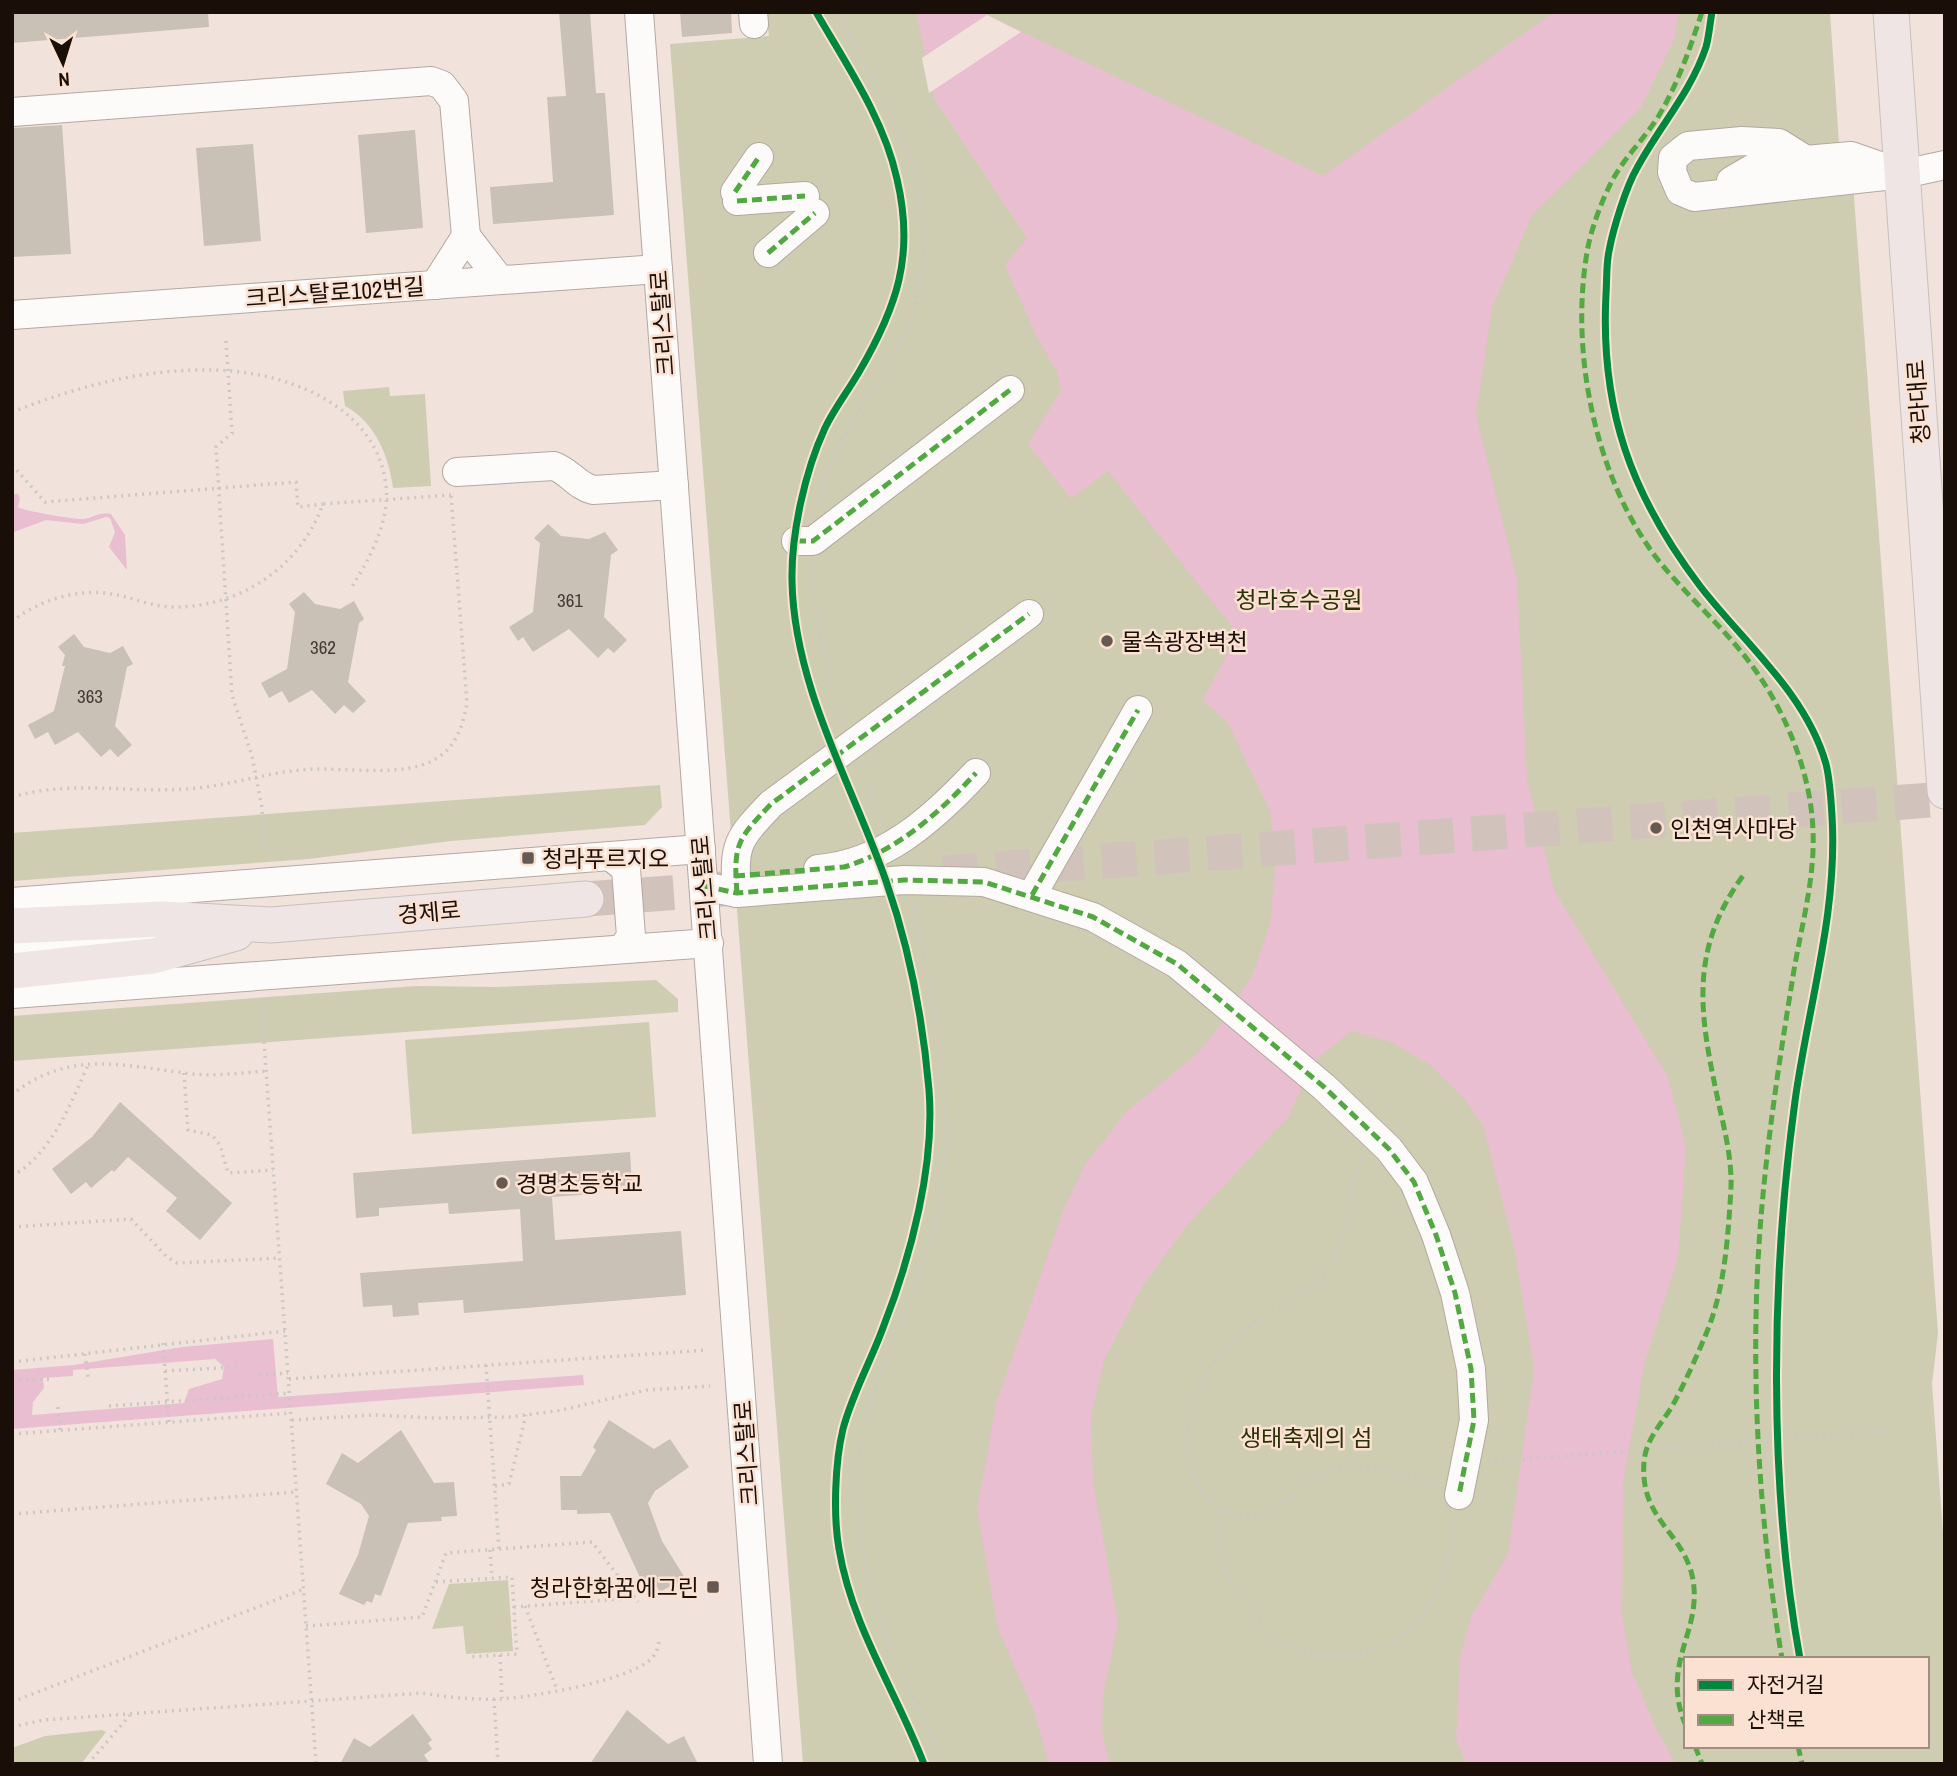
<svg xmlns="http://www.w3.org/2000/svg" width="1957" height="1776" font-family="'Archivo Narrow','Noto Sans KR',sans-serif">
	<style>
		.green { fill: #cecdb1; fill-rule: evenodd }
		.water { fill: #e9bed0; fill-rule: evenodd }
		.pier { fill: #f1e3db }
		.building { fill: #c9c0b6 }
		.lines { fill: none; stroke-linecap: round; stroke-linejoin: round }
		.major-tunnel { stroke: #d1c3bb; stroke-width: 35; stroke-dasharray: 35 18; stroke-linecap: butt }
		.minor-casing { stroke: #b3a8a1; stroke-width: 30 }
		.major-casing { stroke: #c8c0bc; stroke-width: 37 }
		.path { stroke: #cdc7c4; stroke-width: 3.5; stroke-dasharray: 2 5; stroke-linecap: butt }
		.minor { stroke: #fdfbfa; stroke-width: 28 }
		.major { stroke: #eee5e4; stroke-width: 35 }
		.quiet { stroke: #52a841; stroke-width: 5; stroke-dasharray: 10 5; stroke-linecap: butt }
		.cycleway-casing { stroke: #fbe1d1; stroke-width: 11 }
		.cycleway { stroke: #00873e; stroke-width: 7 }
		.poi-dot { fill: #655952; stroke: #fbe1d1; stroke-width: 2.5 }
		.labels { text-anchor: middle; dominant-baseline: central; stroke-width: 5; stroke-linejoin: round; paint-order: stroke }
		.number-label { font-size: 19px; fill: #453b34 }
		.street-label { font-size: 23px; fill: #190f08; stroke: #fbe1d1 }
		.park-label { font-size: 23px; fill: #2a3106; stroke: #fbe1d1 }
		.poi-label { font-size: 23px; fill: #190f08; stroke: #fbe1d1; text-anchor: start }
	</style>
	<rect width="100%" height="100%" fill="#f1e3db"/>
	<g class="green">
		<path d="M766 12H1830L1839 143 1851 156 1938 1333 1932 1384 1945 1559V1764H803L670 44 769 36ZM1686 1659H1927V1746H1686Z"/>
		<path d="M389 387 390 396 425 394 431 486 393 488C389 456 375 422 345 406L343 391Z"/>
		<polygon points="660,785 662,807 645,825 451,841 309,859 12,881 12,833"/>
		<polygon points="656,980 678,999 678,1012 12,1061 12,1016 417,986 496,987"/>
		<polygon points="649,1022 656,1117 412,1134 405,1040"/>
		<polygon points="508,1580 513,1651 466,1654 463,1626 432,1629 449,1584"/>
		<polygon points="102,1730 106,1732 81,1764 12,1764 12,1748 45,1736"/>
	</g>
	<g class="water">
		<polygon points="916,12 987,12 987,15 1323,176 1554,12 1679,12 1674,40 1641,107 1532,215 1492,308 1476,415 1517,579 1527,779 1554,890 1668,1077 1686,1147 1678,1258 1645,1361 1623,1483 1622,1614 1632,1672 1656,1729 1676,1764 1467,1764 1456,1740 1460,1658 1471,1617 1508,1554 1534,1369 1515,1251 1483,1125 1460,1094 1429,1064 1391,1042 1351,1031 1313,1062 1289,1116 1188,1224 1142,1287 1105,1358 1091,1416 1093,1480 1118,1623 1103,1695 1102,1733 1110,1764 1049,1764 1033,1708 998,1629 977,1510 996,1404 1064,1209 1086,1163 1126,1112 1196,1055 1224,1021 1253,974 1270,924 1276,858 1270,811 1228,723 1203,700 1238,634 1108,471 1071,499 1028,444 1061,391 1057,372 1036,335 1005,265 1027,238 934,98"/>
		<path d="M12 494H18L20 499 18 507C23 511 78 520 84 519 95 517 99 512 111 514L125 535 127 570 109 547 115 532 110 518 106 517 83 524 46 520 14 532Z"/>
		<path d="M273 1339 278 1397 583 1375 584 1385 12 1429V1370L74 1365 182 1347ZM215 1359 224 1367 222 1379 189 1389 184 1403 32 1415 33 1402 44 1388 43 1378 73 1376V1370Z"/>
	</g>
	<polygon class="pier" points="987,15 1021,32 929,93 922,58"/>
	<g class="building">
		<polygon points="12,12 208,12 209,27 12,43"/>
		<polygon points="559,12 590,12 596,93 605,93 614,215 493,224 490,187 553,182 547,97 566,96"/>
		<polygon points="680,12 731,12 732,33 682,37"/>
		<polygon points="62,125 71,254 12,257 12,128"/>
		<polygon points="415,130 423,228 366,233 358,135"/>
		<polygon points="253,144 261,241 204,246 196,148"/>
		<polygon points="548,524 561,536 589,539 605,532 618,550 611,555 604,617 627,640 614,653 608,648 598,658 569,629 533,652 523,637 518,641 509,627 533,612 540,543 534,538"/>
		<polygon points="304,592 315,604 340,609 354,601 364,619 359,623 348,682 366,701 353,713 344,705 335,714 312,690 289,703 282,691 269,698 261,683 287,669 295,612 289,604"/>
		<polygon points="74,634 84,647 110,653 123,646 133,664 127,667 115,726 132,745 118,757 110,749 101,757 78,732 55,745 48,732 35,739 28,725 54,711 65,666 62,666 65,655 58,647"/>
		<polygon points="120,1102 232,1203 200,1240 166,1211 177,1198 128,1157 114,1172 112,1170 91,1188 86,1182 71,1194 52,1169 92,1137"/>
		<polygon points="630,1152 632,1185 592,1188 593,1194 552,1197 555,1240 681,1231 686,1295 464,1313 463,1300 418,1303 419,1315 393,1317 392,1305 363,1307 360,1273 523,1261 520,1209 449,1214 448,1203 379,1208 379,1216 356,1218 353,1173"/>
		<polygon points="609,1420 654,1449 670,1439 689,1467 655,1491 648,1503 662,1541 685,1578 660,1592 657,1587 653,1590 648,1581 643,1584 610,1513 577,1514 577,1510 561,1510 560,1476 581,1476 596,1450 593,1447"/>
		<polygon points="401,1430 434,1483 454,1482 457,1516 441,1517 442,1521 408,1523 381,1596 375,1594 372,1603 367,1601 364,1605 339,1594 358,1555 369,1516 361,1504 326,1484 342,1453 358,1463"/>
		<polygon points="627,1710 668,1744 684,1736 698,1764 590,1764"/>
		<polygon points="413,1714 432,1740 428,1743 432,1749 424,1755 430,1764 340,1764 354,1738 370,1747"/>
	</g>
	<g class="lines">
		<g class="major-tunnel">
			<polyline points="943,873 1945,799"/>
			<polyline points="586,899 737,888"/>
		</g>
		<g class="minor-casing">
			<g id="minor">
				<polyline points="639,12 768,1764"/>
				<polyline points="753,12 754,24"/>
				<polyline points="12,112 431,81 442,85 454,101 466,236"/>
				<polyline points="1806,160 1779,143 1742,141 1688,146 1673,158 1672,172 1680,191 1694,197 1903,174 1945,165"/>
				<polyline points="735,192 759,157"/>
				<polyline points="1730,193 1731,181 1760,164 1851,156 1897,172"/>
				<polyline points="737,201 805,196"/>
				<polyline points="466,236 500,280"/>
				<polyline points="768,253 815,213"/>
				<polyline points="435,285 466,236"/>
				<polyline points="12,315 658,269"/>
				<path d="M457 472 554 466C570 472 577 486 593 490L674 485"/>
				<polyline points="796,541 813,541 1010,390"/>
				<polyline points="610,856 626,869 631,936 623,948"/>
				<path d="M818 869C883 864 933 819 976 773"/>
				<polyline points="704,886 737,893 904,880 984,882 1093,917 1177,964 1324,1087 1389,1149 1414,1182 1436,1235 1455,1293 1471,1369 1474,1420 1459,1495"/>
				<path d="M737 893C733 843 738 839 771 804L1029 614"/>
				<polyline points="1032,895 1138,710"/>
				<polyline points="12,902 701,849"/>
				<polyline points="12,949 187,936"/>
				<polyline points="12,994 709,943"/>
			</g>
		</g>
		<g class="major-casing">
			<g id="major">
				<polyline points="1891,12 1945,791"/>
				<polyline points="12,926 163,919 271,925 586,899"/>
				<polyline points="12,971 153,956 236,933"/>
			</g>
		</g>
		<g class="path">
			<polyline points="226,341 232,433 216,447 232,695 252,756 262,808 265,855"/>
			<path d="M12 412C77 387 140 369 210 370 281 370 377 403 386 486 390 522 369 560 350 590"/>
			<polyline points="12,465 45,502 296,482 298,507 323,504"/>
			<path d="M818 506C823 488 828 468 837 451 855 414 880 381 898 345 960 221 897 120 837 12"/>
			<path d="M811 562C815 618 825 669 844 722"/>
			<path d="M12 622C37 600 79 588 112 594 131 597 150 606 170 607 238 609 300 568 323 504L451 495"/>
			<polyline points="861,765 883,823"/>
			<path d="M12 797C71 780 127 793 187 789 230 786 270 771 313 769 349 768 403 777 434 760 456 748 463 726 467 703L451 495"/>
			<path d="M912 903C938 1018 964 1135 927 1252 904 1326 857 1403 858 1484 859 1552 872 1605 899 1667 913 1700 931 1730 942 1764"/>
			<polyline points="261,1000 316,1764"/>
			<polyline points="184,1073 188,1130 212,1135 220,1145 228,1173 273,1170"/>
			<path d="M17 1091C70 1051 123 1065 184 1073 211 1077 239 1073 266 1071"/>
			<path d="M1363 1155C1346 1192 1351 1238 1327 1271 1312 1292 1293 1299 1272 1312 1229 1338 1192 1375 1188 1427 1185 1449 1186 1469 1199 1488 1211 1505 1223 1518 1246 1516 1275 1513 1291 1493 1315 1478 1352 1453 1399 1472 1437 1486"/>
			<path d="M12 1176C51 1155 71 1103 88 1065"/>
			<polyline points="12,1227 131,1219 167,1257 177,1263 280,1258"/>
			<polyline points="163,1343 169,1422"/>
			<polyline points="85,1354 88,1377"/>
			<polyline points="12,1362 285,1331"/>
			<polyline points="486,1365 499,1549"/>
			<polyline points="165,1371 236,1367"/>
			<polyline points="259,1375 288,1373"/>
			<polyline points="289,1379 708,1350"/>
			<polyline points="12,1380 52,1379"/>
			<polyline points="109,1406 290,1393"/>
			<polyline points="58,1407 60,1430"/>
			<polyline points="292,1420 374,1415 434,1418 509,1417 557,1411 647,1390 710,1386"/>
			<polyline points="12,1434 291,1413"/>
			<polyline points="1488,1462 1894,1430"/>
			<polyline points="495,1486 509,1484 526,1415"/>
			<path d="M1221 1513C1210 1555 1230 1588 1258 1618 1264 1625 1272 1637 1280 1641 1327 1669 1400 1657 1427 1609 1443 1580 1450 1548 1457 1517"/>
			<polyline points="12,1514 296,1492"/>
			<polyline points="490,1550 492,1578"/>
			<polyline points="436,1582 512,1577 517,1654 468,1657"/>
			<polyline points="525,1606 557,1690"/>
			<polyline points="514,1607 634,1598"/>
			<polyline points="306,1626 422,1617 446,1553 592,1542 638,1602"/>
			<polyline points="500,1655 502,1698"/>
			<polyline points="494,1699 498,1764"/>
			<polyline points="12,1702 304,1589"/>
			<path d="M12 1727 44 1720 422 1693C447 1697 472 1700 498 1699 529 1698 634 1680 653 1657 658 1650 659 1644 659 1637"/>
			<polyline points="88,1764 130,1715"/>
		</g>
		<use href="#minor" class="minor"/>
		<use href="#major" class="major"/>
		<g class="quiet">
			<path d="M1702 12C1690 48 1678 84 1658 117 1644 139 1624 158 1612 181 1602 200 1592 227 1588 247 1569 348 1594 474 1655 556 1682 591 1716 620 1743 654 1782 702 1811 769 1813 831 1815 877 1802 924 1794 970 1782 1044 1770 1120 1763 1195 1748 1348 1757 1508 1782 1659"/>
			<polyline points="735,192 759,157"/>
			<polyline points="737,201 805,196"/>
			<polyline points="768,253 815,213"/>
			<polyline points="796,541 813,541 1010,390"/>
			<path d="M735 876 844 867C897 851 939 813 976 773"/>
			<polyline points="704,886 737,893 904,880 984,882 1093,917 1177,964 1324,1087 1389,1149 1414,1182 1436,1235 1455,1293 1471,1369 1474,1420 1459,1495"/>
			<path d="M737 893C733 843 738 839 771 804L1029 614"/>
			<polyline points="1032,895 1138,710"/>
			<path d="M1686 1726C1658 1661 1707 1629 1691 1571 1678 1529 1640 1517 1644 1462 1646 1437 1664 1422 1675 1401 1686 1380 1697 1356 1706 1334 1725 1289 1728 1237 1731 1188 1732 1161 1725 1131 1719 1105 1700 1016 1687 951 1745 873"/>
			<polyline points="1695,1746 1702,1764"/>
			<polyline points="1798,1746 1802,1764"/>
		</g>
		<g class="cycleway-casing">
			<g id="cycleway">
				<path d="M816 12C846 64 884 119 897 179 915 255 897 307 859 372 848 391 834 409 825 428 805 471 791 534 792 581 794 687 852 784 886 881 909 947 923 1020 929 1090 935 1165 911 1256 884 1325 872 1359 852 1394 843 1429 835 1462 833 1515 839 1549 852 1627 896 1691 924 1764"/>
				<path d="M1712 12C1710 23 1709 36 1706 47 1691 92 1659 127 1637 168 1626 187 1613 229 1609 251 1606 265 1607 280 1606 294 1600 409 1631 495 1700 586 1743 642 1806 693 1826 764 1830 780 1831 799 1832 816 1838 912 1808 1006 1795 1101 1771 1277 1768 1483 1800 1659"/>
			</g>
		</g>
		<use href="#cycleway" class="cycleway"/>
	</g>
	<g class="poi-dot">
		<circle cx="1107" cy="641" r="7"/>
		<circle cx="1656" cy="828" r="7"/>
		<rect x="521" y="851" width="14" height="14" rx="3.5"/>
		<circle cx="502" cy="1183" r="7"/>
		<rect x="706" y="1580" width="14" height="14" rx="3.5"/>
	</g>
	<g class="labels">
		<g class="number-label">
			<text x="570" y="600">361</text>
			<text x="323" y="647">362</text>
			<text x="90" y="696">363</text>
		</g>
		<g class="street-label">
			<text transform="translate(335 292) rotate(-4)">크리스탈로102번길</text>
			<text transform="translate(662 323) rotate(-94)">크리스탈로</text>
			<text transform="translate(1918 402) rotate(-94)">청라대로</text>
			<text transform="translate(704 888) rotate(-95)">크리스탈로</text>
			<text transform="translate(429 912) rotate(-5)">경제로</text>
			<text transform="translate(746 1453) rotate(-94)">크리스탈로</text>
		</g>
		<g class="park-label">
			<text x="1299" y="599">청라호수공원</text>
			<text x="1306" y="1437">생태축제의 섬</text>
		</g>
		<g class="poi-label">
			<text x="1121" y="641">물속광장벽천</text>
			<text x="1670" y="828">인천역사마당</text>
			<text x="542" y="858">청라푸르지오</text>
			<text x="516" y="1183">경명초등학교</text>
			<text x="699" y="1587" text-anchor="end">청라한화꿈에그린</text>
		</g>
	</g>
	<rect width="1957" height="1776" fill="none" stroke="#190f08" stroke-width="28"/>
	<rect x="1684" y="1657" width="245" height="91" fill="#fbe1d1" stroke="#a18d81" stroke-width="2"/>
	<rect x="1698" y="1680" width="35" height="10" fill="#00873e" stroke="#a18d81" stroke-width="2"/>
	<text x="1747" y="1692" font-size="21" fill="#190f08">자전거길</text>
	<rect x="1698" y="1715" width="35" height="10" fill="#52a841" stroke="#a18d81" stroke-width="2"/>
	<text x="1747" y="1727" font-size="21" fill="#190f08">산책로</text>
	<g transform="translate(63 63) rotate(176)" stroke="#fbe1d1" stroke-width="5" paint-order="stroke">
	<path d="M0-5L12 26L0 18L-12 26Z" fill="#190f08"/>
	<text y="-10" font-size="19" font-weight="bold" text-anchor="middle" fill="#190f08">N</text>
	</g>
</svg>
